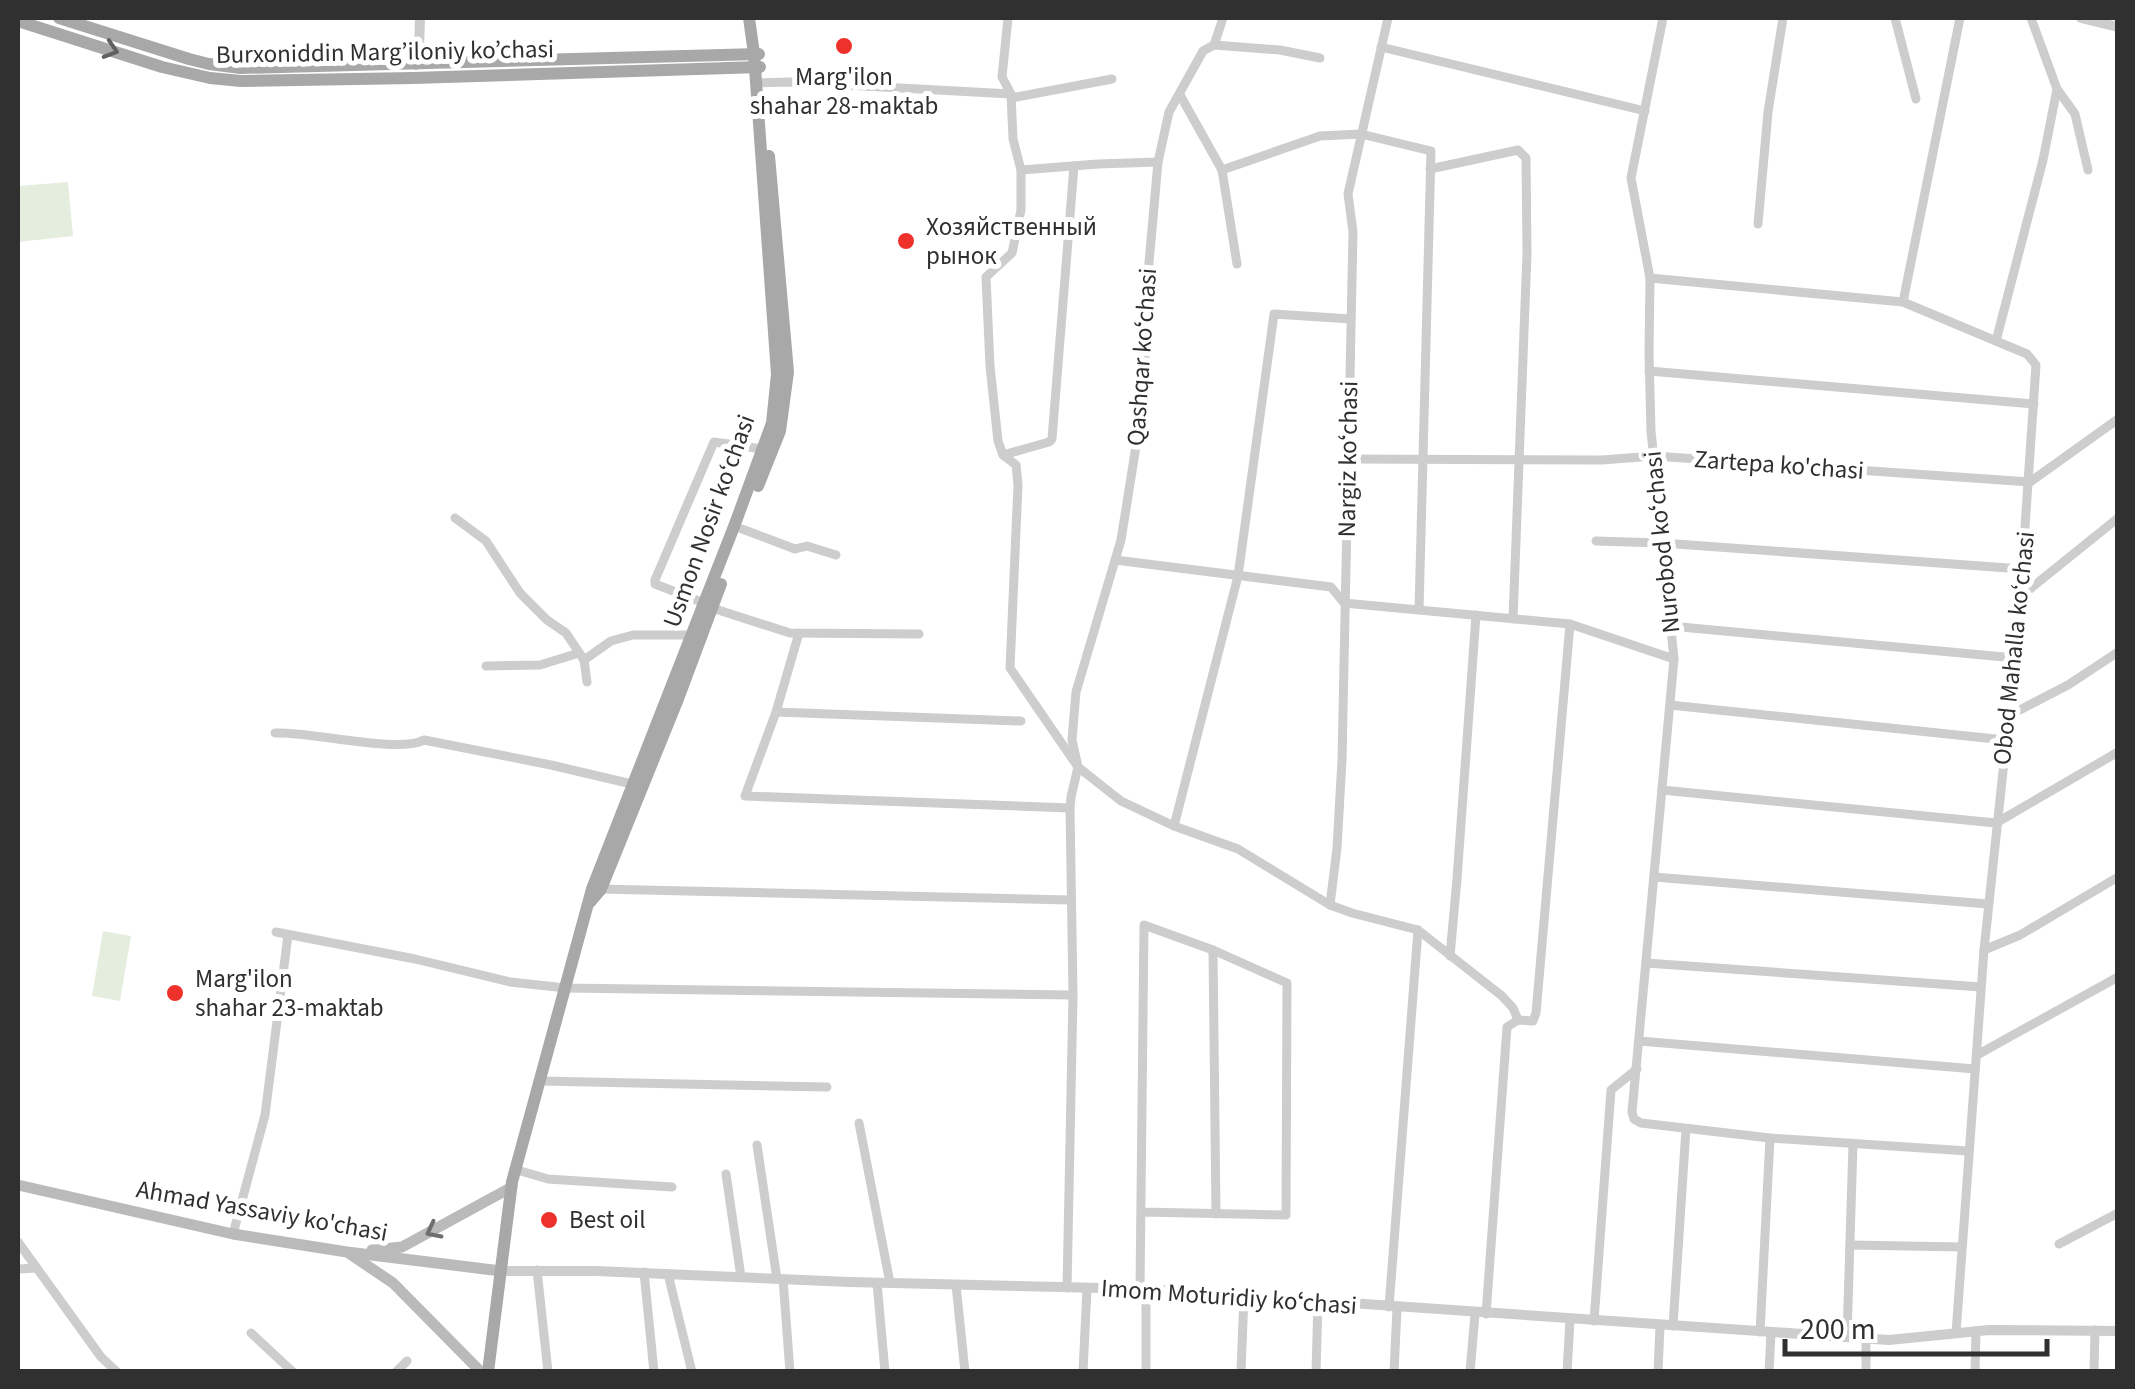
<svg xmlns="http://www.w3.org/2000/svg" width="2135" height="1389" font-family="'Source Sans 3',sans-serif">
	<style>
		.green { fill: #e5eede }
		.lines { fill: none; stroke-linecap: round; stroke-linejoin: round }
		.minor { stroke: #cdcdcd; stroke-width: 9 }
		.tertiary { stroke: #cdcdcd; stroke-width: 10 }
		.secondary { stroke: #bababa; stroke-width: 11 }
		.primary { stroke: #a8a8a8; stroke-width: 12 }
		.oneway { stroke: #606060 }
		.oneway2 { stroke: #6e6e6e }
		.poi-dot { fill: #ee322b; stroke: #fff; stroke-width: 4 }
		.labels { text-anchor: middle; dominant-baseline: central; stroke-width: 10; stroke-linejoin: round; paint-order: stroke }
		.street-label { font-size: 25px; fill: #303030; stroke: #fff }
		.poi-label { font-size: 25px; fill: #303030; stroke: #fff; text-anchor: start }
	</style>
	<rect width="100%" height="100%" fill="#fff"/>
	<g class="green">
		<polygon points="68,182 73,236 18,242 18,186"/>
		<polygon points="103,931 131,936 120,1001 92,996"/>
	</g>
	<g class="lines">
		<g class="minor">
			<polyline points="1008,18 1002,77 1011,94 1013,139 1021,170 1021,210 1012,253 986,277 990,366 998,441 1003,455 1016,465 1018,485 1010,668 1078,767 1121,801 1174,826 1238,849 1330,905 1352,913 1418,930 1502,996 1513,1008 1518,1020"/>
			<polyline points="1663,18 1631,178 1650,278 1649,353 1651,431 1674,659 1632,1112 1634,1119 1641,1123 1770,1138 1968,1151"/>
			<polyline points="1895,18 1916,99"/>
			<polyline points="1214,45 1280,50 1320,58"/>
			<polyline points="1381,47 1645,111"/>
			<polyline points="755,83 790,82 1011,94"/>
			<polyline points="2057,89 2075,114 2088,170"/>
			<polyline points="1180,95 1222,170 1320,136 1361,134 1431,151 1419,610"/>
			<polyline points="1011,98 1112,79"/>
			<polyline points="1430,169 1518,150 1526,158 1527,253 1513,619"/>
			<polyline points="1021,170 1098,164 1158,162"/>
			<polyline points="1222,170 1237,264"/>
			<polyline points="1758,224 1768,112 1783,18"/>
			<polyline points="1650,278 1903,302 2027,354 2036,365 2018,630 1984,950 1956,1333"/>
			<polyline points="1903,302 1960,18"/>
			<polyline points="1996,341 2043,160 2057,89 2031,18"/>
			<polyline points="1649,371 2034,404"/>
			<polyline points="1003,455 1049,442 1052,439 1074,166"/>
			<polyline points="1348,459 1602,460 1654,456 2030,482 2118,419"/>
			<polyline points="455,518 486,541 520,593 547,620 566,633 584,660 611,641 633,635 691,635"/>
			<polyline points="742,529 795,549 807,546 836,555"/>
			<polyline points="1596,541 1662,543 2022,569"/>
			<polyline points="1115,560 1331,587 1344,603 1570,624 1674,659"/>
			<polyline points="2020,597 2118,518"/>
			<polyline points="704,603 655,584 655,580 714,442 762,449"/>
			<polyline points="712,608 790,633 919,634"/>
			<polyline points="1670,626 2015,658"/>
			<polyline points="799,633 776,712 745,796 1070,808"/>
			<polyline points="584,660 587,682"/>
			<polyline points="486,666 540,665 579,653"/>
			<polyline points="1670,705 2005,740"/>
			<polyline points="776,712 1021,721"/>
			<polyline points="2008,716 2068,685 2118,652"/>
			<path d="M275 733C309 731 400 754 424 740L551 765 632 784"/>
			<polyline points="1662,790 1996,823 2118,752"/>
			<polyline points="1174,826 1238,576 1274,314 1351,319"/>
			<polyline points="1654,877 1988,904"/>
			<polyline points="599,889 1070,900"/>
			<polyline points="1330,905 1337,848 1342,760 1353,232 1348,194 1388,18"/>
			<polyline points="276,932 415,959 510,982 566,988 1073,995"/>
			<polyline points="1213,950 1216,1214"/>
			<polyline points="1984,950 2020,935 2118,877"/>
			<polyline points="1450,956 1457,879 1476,615"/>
			<polyline points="1646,963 1981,987"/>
			<polyline points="1518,1020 1533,1021 1536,1013 1570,624"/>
			<polyline points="1639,1041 1975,1069"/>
			<polyline points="1977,1055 2118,977"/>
			<polyline points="541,1081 827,1087"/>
			<polyline points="859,1123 890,1283"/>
			<polyline points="757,1145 777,1279"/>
			<polyline points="517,1170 548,1179 672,1187"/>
			<polyline points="726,1174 741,1277"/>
			<polyline points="233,1234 265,1115 288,935"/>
			<polyline points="18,1242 101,1357 117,1372"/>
			<polyline points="2059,1244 2118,1213"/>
			<polyline points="1850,1245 1961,1247"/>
			<polyline points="18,1269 37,1268"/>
			<polyline points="537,1270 548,1372"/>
			<polyline points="644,1272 654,1372"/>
			<polyline points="668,1274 692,1372"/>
			<polyline points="783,1279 790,1372"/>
			<polyline points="877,1283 885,1372"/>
			<polyline points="956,1285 965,1372"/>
			<polyline points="1067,1288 1073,995 1070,808 1071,797 1078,767 1072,740 1076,692 1121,540 1144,396 1147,285 1158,162 1169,112 1203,51 1214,45 1223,18"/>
			<polyline points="1140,1289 1144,925 1213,950 1287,983 1286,1215 1142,1212"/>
			<polyline points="1389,1307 1418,930"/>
			<polyline points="1486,1314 1507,1027 1518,1020"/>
			<polyline points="1594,1321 1611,1090 1637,1069"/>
			<polyline points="1673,1326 1686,1129"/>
			<polyline points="1760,1332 1770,1138"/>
			<polyline points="251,1333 293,1372"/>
			<polyline points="1847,1337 1853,1144"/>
			<polyline points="396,1372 407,1361"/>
			<polyline points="1083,1372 1087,1288"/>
			<polyline points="1146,1372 1146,1289"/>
			<polyline points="1241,1372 1244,1295"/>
			<polyline points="1316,1372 1318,1301"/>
			<polyline points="1394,1372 1397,1308"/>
			<polyline points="1470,1372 1475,1314"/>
			<polyline points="1567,1372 1570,1320"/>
			<polyline points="1658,1372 1660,1326"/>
			<polyline points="1769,1372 1771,1333"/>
			<polyline points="1866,1372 1866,1339"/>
			<polyline points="1975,1372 1976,1331"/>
			<polyline points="2094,1372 2095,1330"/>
		</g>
		<g class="tertiary">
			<polyline points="2081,18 2118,27"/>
			<polyline points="416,65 419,50 420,18"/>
			<polyline points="501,1271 596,1271 850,1282 1146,1289 1889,1340 1989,1330 2118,1331"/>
		</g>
		<g class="secondary">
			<polyline points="18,1185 233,1234 347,1252 501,1271"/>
			<polyline points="372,1250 402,1247 512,1187"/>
			<polyline points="350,1254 393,1283 481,1372"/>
		</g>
		<g class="primary">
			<polyline points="59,18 189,59 209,64 241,68 759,54"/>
			<polyline points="18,21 162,67 210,78 241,81 413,78 760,67"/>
			<polyline points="758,486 780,431 788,372 769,156"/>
			<polyline points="590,902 601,889 678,699 721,584"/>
			<polyline points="488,1372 512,1182 592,889 735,524 772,423 777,374 754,54 749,18"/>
		</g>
	</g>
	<defs><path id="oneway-chevron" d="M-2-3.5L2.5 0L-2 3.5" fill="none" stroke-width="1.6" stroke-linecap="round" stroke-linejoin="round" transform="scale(2.5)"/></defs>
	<use class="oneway" href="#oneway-chevron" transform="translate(111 50) rotate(17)"/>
	<use class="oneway2" href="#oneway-chevron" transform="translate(433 1231) rotate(153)"/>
	<g class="poi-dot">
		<circle cx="844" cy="46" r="10"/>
		<circle cx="906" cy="241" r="10"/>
		<circle cx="175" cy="993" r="10"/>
		<circle cx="549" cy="1220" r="10"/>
	</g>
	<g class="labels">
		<g class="street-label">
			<text transform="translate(385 52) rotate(-1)">Burxoniddin Marg’iloniy ko’chasi</text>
			<text transform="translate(1142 357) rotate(-86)">Qashqar koʻchasi</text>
			<text transform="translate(1348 459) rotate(-89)">Nargiz koʻchasi</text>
			<text transform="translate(1779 465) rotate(4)">Zartepa ko'chasi</text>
			<text transform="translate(709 521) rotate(-70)">Usmon Nosir ko‘chasi</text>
			<text transform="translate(1662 542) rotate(-96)">Nurobod koʻchasi</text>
			<text transform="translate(2014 648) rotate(-84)">Obod Mahalla ko‘chasi</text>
			<text transform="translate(262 1211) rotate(10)">Ahmad Yassaviy ko'chasi</text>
			<text transform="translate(1229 1297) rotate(4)">Imom Moturidiy koʻchasi</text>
		</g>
		<g class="poi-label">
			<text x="844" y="77" text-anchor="middle">Marg'ilon<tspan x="844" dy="29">shahar 28-maktab</tspan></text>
			<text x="926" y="227">Хозяйственный<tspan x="926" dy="29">рынок</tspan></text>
			<text x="195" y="979">Marg'ilon<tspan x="195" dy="29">shahar 23-maktab</tspan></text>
			<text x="569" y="1220">Best oil</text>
		</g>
	</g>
	<rect width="2135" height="1389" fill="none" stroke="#303030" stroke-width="40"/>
	<path d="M1785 1339v15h262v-15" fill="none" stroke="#303030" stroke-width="5"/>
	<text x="1800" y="1339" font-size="30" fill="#303030" stroke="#ffffff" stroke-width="8" paint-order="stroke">200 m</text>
</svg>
